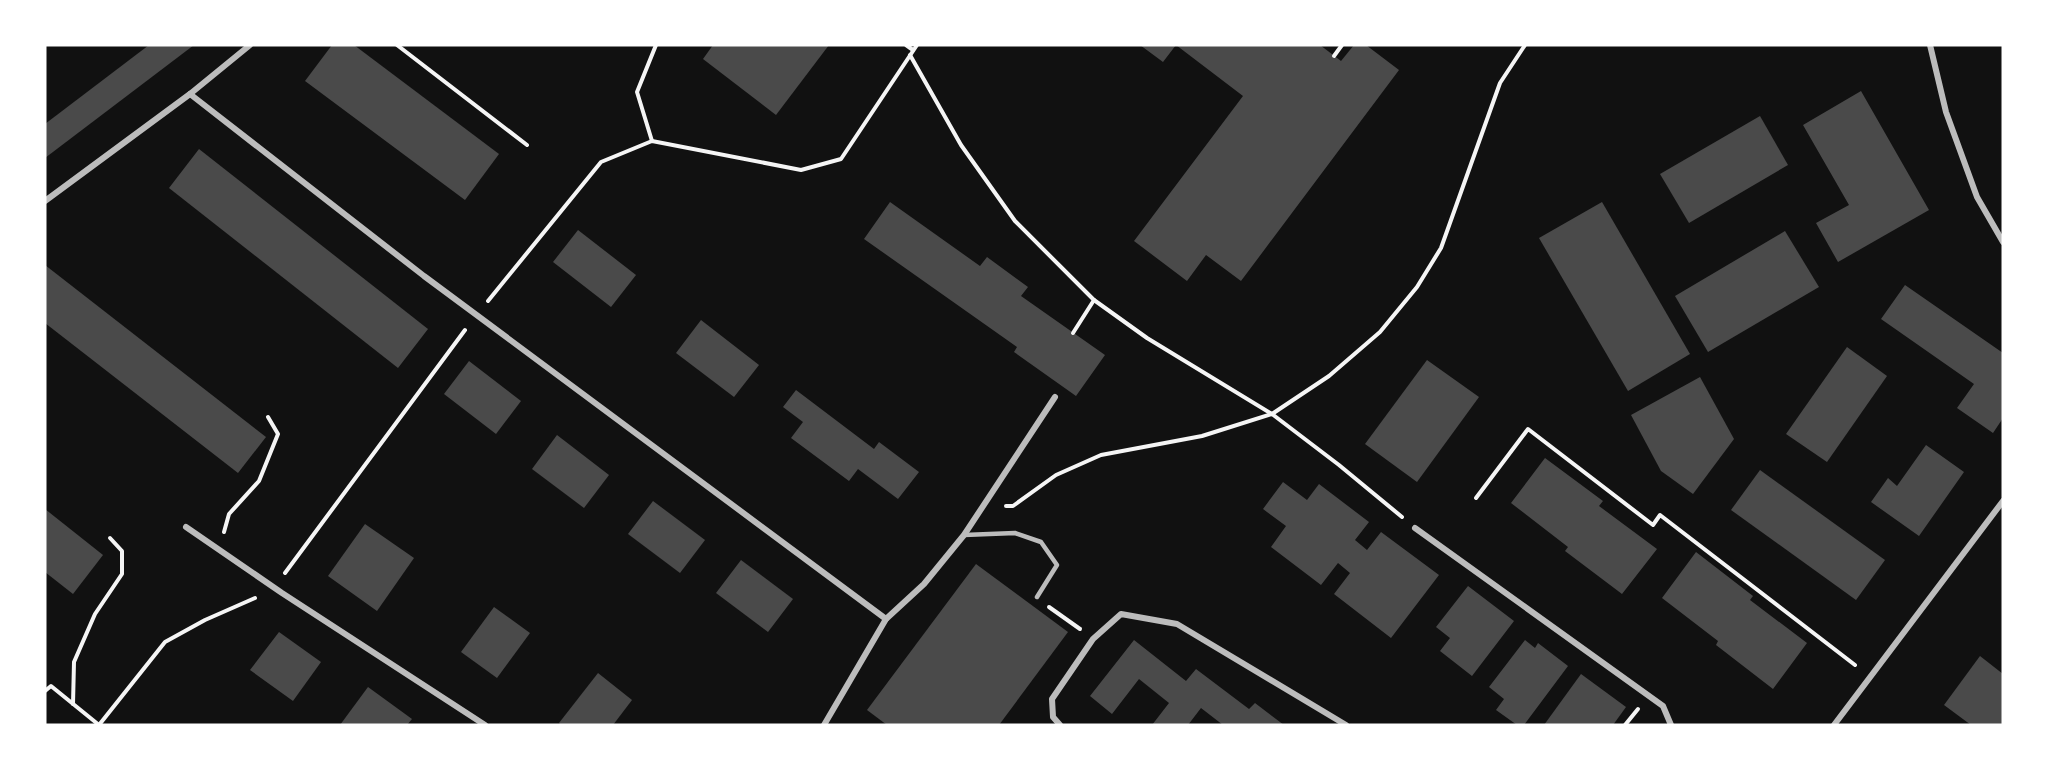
<svg xmlns="http://www.w3.org/2000/svg" width="2048" height="770" font-family="Rubik,sans-serif">
	<style>
		.building { fill: #4a4a4a }
		.lines { fill: none; stroke-linecap: round; stroke-linejoin: round }
		.path { stroke: #f5f5f5; stroke-width: 4 }
		.service { stroke: #bcbcbc; stroke-width: 4.5 }
		.minor { stroke: #bcbcbc; stroke-width: 6 }
	</style>
	<rect width="100%" height="100%" fill="#111"/>
	<g class="building">
		<polygon points="149,45 194,45 45,158 45,124"/>
		<polygon points="332,45 354,45 499,154 465,200 305,81"/>
		<polygon points="713,45 829,45 776,115 703,59"/>
		<polygon points="1140,45 1320,45 1341,61 1354,45 1366,45 1399,70 1241,281 1206,255 1187,281 1134,241 1243,96 1176,45 1163,62"/>
		<polygon points="1861,91 1929,210 1838,262 1816,223 1849,205 1803,125"/>
		<polygon points="1760,116 1788,165 1689,223 1660,174"/>
		<polygon points="199,149 428,329 398,368 169,188"/>
		<polygon points="890,202 980,266 987,257 1028,287 1021,296 1105,355 1076,396 1014,352 1017,347 864,239"/>
		<polygon points="1602,202 1690,354 1628,391 1539,238"/>
		<polygon points="578,230 636,275 611,307 553,262"/>
		<polygon points="1785,231 1819,287 1708,352 1675,296"/>
		<polygon points="45,265 266,437 238,473 45,323"/>
		<polygon points="1905,285 2003,353 2003,418 1993,433 1957,408 1974,384 1881,319"/>
		<polygon points="701,320 759,365 734,397 676,353"/>
		<polygon points="1847,347 1887,376 1827,462 1786,434"/>
		<polygon points="1427,360 1479,397 1417,482 1365,444"/>
		<polygon points="469,361 521,401 496,434 444,394"/>
		<polygon points="1700,377 1734,439 1693,494 1661,471 1631,415"/>
		<polygon points="796,390 874,449 879,442 919,472 898,499 858,469 849,481 791,438 803,422 783,407"/>
		<polygon points="557,435 609,475 584,508 532,469"/>
		<polygon points="1926,445 1964,472 1919,536 1871,502 1888,478 1897,486"/>
		<polygon points="1545,458 1603,501 1599,506 1657,549 1622,594 1565,551 1568,547 1511,503"/>
		<polygon points="1760,470 1885,560 1856,600 1731,510"/>
		<polygon points="1283,482 1307,500 1319,484 1369,522 1355,540 1367,550 1381,532 1439,575 1391,638 1334,594 1350,573 1338,563 1321,585 1271,547 1286,526 1263,509"/>
		<polygon points="653,501 705,540 680,573 628,534"/>
		<polygon points="45,509 103,555 73,594 45,572"/>
		<polygon points="365,524 414,558 377,611 328,576"/>
		<polygon points="1696,552 1753,596 1750,600 1807,643 1773,689 1716,645 1718,641 1662,598"/>
		<polygon points="741,560 793,599 768,632 716,593"/>
		<polygon points="976,564 1068,632 999,725 887,725 867,710"/>
		<polygon points="1468,586 1514,621 1472,676 1440,651 1450,638 1436,627"/>
		<polygon points="494,607 530,633 497,678 461,652"/>
		<polygon points="279,632 321,662 293,701 250,670"/>
		<polygon points="1134,640 1186,681 1196,669 1249,709 1255,703 1284,725 1223,725 1201,708 1188,725 1152,725 1169,703 1139,679 1112,714 1090,696"/>
		<polygon points="1525,640 1535,648 1538,643 1568,666 1524,725 1517,725 1496,710 1504,699 1489,687"/>
		<polygon points="1980,656 2003,674 2003,725 1971,725 1944,705"/>
		<polygon points="598,673 632,700 613,725 561,725 559,723"/>
		<polygon points="1581,674 1626,707 1613,725 1544,725"/>
		<polygon points="368,687 412,719 407,725 340,725"/>
	</g>
	<g class="lines">
		<g class="path">
			<polyline points="397,45 527,145"/>
			<polyline points="906,45 913,50"/>
			<polyline points="910,55 961,145 1015,221 1094,300 1147,338 1272,414 1339,465 1402,517"/>
			<polyline points="1334,56 1342,45"/>
			<polyline points="652,141 637,92 656,45"/>
			<polyline points="488,301 601,162 652,141 801,170 841,159 917,45"/>
			<polyline points="1073,333 1094,300"/>
			<polyline points="1476,498 1528,429 1653,525 1660,515 1855,665"/>
			<polyline points="1006,506 1013,506 1056,475 1101,455 1202,436 1272,414 1329,376 1380,332 1417,287 1441,248 1500,83 1525,45"/>
			<polyline points="224,532 229,514 259,481 278,434 268,417"/>
			<polyline points="285,573 465,330"/>
			<polyline points="1049,607 1080,629"/>
			<polyline points="45,691 51,686 99,725"/>
			<polyline points="73,704 74,662 95,614 122,574 122,551 110,538"/>
			<polyline points="99,725 165,642 205,620 255,598"/>
			<polyline points="1625,725 1638,709"/>
		</g>
		<polyline class="service" points="964,535 1015,533 1041,542 1057,565 1037,597"/>
		<g class="minor">
			<polyline points="1930,45 1946,112 1977,197 2003,242"/>
			<polyline points="190,94 424,276 886,619"/>
			<polyline points="45,201 190,94 250,45"/>
			<polyline points="186,527 282,593 485,725"/>
			<polyline points="1415,528 1663,706 1671,725"/>
			<polyline points="824,725 886,619 924,584 964,535 1055,397"/>
			<polyline points="1060,725 1053,717 1052,699 1093,639 1121,614 1177,624 1346,725"/>
			<polyline points="1834,725 2003,501"/>
		</g>
	</g>
	<rect width="2048" height="770" fill="none" stroke="#ffffff" stroke-width="93"/>
</svg>
